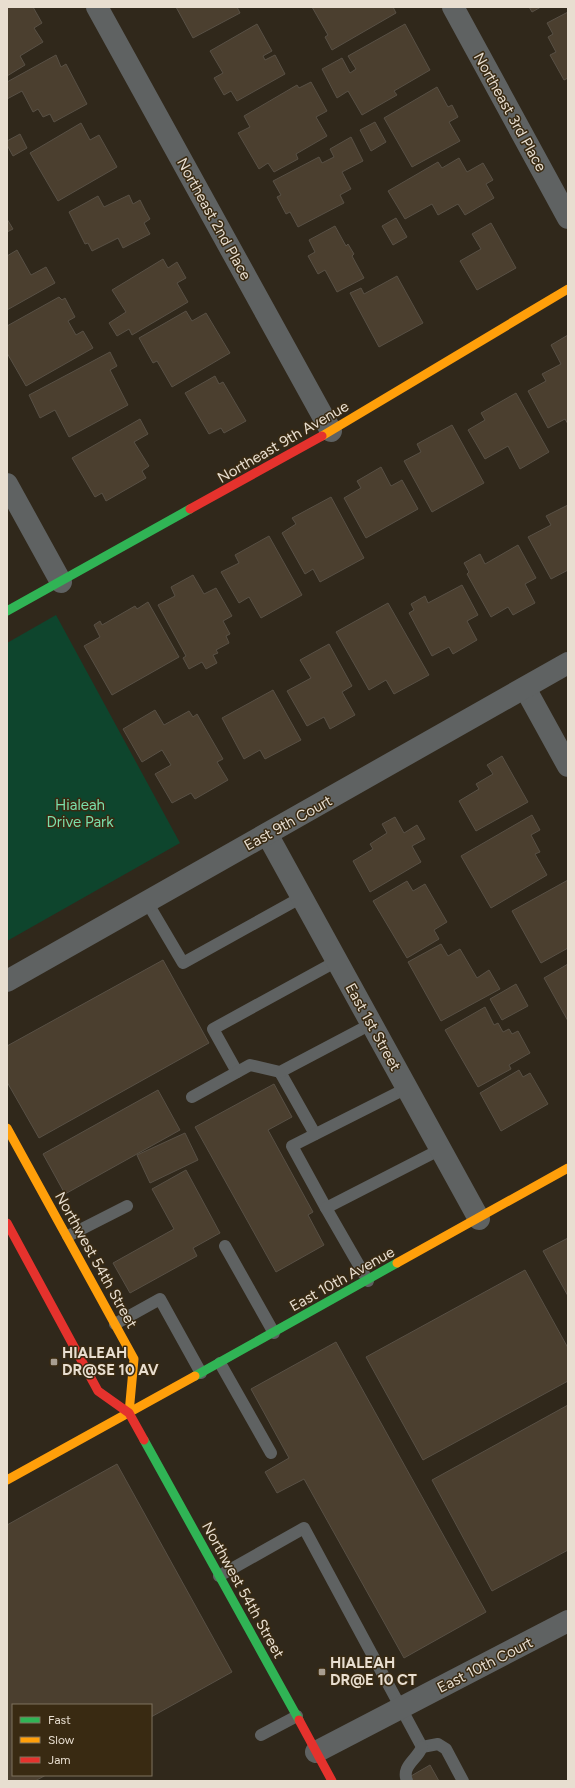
<svg xmlns="http://www.w3.org/2000/svg" width="575" height="1788" font-family="Figtree,sans-serif">
	<style>
		.green { fill: #0e452d }
		.building { fill: #4b3f2f; stroke: #585045 }
		.lines { fill: none; stroke-linecap: round; stroke-linejoin: round }
		.lane { stroke: #5f6262; stroke-width: 12 }
		.street { stroke: #5f6262; stroke-width: 22 }
		.fast { stroke: #30b455; stroke-width: 9 }
		.slow { stroke: #ff9f0a; stroke-width: 9 }
		.jam { stroke: #e5322d; stroke-width: 9 }
		.poi-dot { fill: #a89e91; stroke: #392a12; stroke-width: 1.5 }
		.labels { text-anchor: middle; dominant-baseline: central; stroke-width: 3; stroke-linejoin: round; paint-order: stroke }
		.street-label { font-size: 15px; fill: #e8ded0; stroke: #392a12 }
		.park-label { font-size: 15px; fill: #79deab; stroke: #392a12 }
		.poi-label { font-size: 15px; font-weight: bold; fill: #e8ded0; stroke: #392a12; text-anchor: start }
	</style>
	<rect width="100%" height="100%" fill="#30281b"/>
	<polygon class="green" points="56,615 180,843 7,941 7,643"/>
	<g class="building">
		<polygon points="7,7 33,7 42,23 34,28 43,42 20,56 25,65 7,76"/>
		<polygon points="176,7 237,7 240,13 193,38"/>
		<polygon points="312,7 393,7 396,13 332,50 325,37 328,35"/>
		<polygon points="529,7 541,7 532,12"/>
		<polygon points="568,12 568,78 564,80 550,55 556,52 548,37 553,34 547,23"/>
		<polygon points="257,24 272,51 263,56 265,60 275,55 285,74 237,101 231,91 224,95 214,78 223,73 210,51"/>
		<polygon points="405,24 430,70 394,91 397,95 362,115 348,91 337,98 322,69 342,58 350,73 356,69 348,56"/>
		<polygon points="56,55 61,67 66,64 87,104 54,122 50,114 43,117 38,109 33,112 22,91 7,99 7,82"/>
		<polygon points="311,82 327,111 316,117 327,136 296,154 298,159 274,172 268,163 259,169 238,133 250,127 244,116 297,85 299,88"/>
		<polygon points="437,87 448,107 452,105 458,117 449,122 460,141 412,167 384,118"/>
		<polygon points="375,122 386,142 371,151 360,130"/>
		<polygon points="81,123 90,140 99,135 117,167 58,201 30,153"/>
		<polygon points="20,134 27,148 13,156 7,145 7,141"/>
		<polygon points="351,137 363,161 342,172 351,189 340,195 344,203 298,227 290,212 286,214 277,197 281,195 273,181 319,157 322,163 334,157 330,149"/>
		<polygon points="459,158 467,172 483,163 493,180 486,184 494,198 465,215 458,204 438,215 432,204 405,219 388,191 438,162 442,168"/>
		<polygon points="129,195 133,204 140,200 145,210 150,219 144,223 150,234 123,248 118,238 92,251 88,243 85,244 69,212 98,196 104,207"/>
		<polygon points="396,218 407,237 393,245 382,226"/>
		<polygon points="7,219 13,229 7,232"/>
		<polygon points="491,223 516,268 477,290 460,261 481,249 472,234"/>
		<polygon points="335,226 346,246 348,244 354,254 352,256 364,278 337,292 325,270 318,274 308,256 315,252 309,240"/>
		<polygon points="17,250 31,275 46,267 55,283 7,310 7,256"/>
		<polygon points="163,259 168,268 177,262 186,278 177,283 188,302 132,335 129,329 117,336 109,323 126,312 112,290"/>
		<polygon points="397,276 423,323 379,347 350,293 361,288 364,294"/>
		<polygon points="59,297 62,300 65,298 75,317 68,321 76,335 83,331 93,348 26,386 7,353 7,326"/>
		<polygon points="186,311 192,321 206,313 230,353 172,387 157,361 153,363 139,338"/>
		<polygon points="568,335 568,424 565,419 548,428 528,391 546,381 542,374 561,364 551,345"/>
		<polygon points="110,352 117,366 110,370 128,405 69,437 55,410 40,418 29,395"/>
		<polygon points="215,376 219,384 223,382 246,421 224,433 221,428 209,434 185,393"/>
		<polygon points="516,393 549,452 520,469 508,446 485,459 468,430 485,420 481,413"/>
		<polygon points="140,419 148,434 134,442 149,466 142,471 146,478 106,501 102,493 95,497 72,458"/>
		<polygon points="452,425 484,483 432,512 404,461 421,452 417,444"/>
		<polygon points="381,467 391,486 402,480 418,509 366,538 344,498 361,488 357,481"/>
		<polygon points="331,497 364,558 320,582 313,569 305,574 282,533 296,524 292,518"/>
		<polygon points="568,505 568,570 551,579 528,537 551,525 546,516"/>
		<polygon points="269,536 302,595 261,618 249,597 239,603 221,572 239,563 235,555"/>
		<polygon points="518,545 536,578 525,584 535,603 513,615 508,607 491,617 467,574 469,572 464,563 480,554 485,564"/>
		<polygon points="193,575 204,594 216,588 232,616 223,621 230,634 226,636 229,643 216,650 218,653 213,655 217,663 206,669 202,662 189,669 183,658 186,656 158,605 175,596 171,587"/>
		<polygon points="462,585 478,615 467,621 477,640 453,654 449,647 432,656 409,613 414,610 411,604 425,596 428,603"/>
		<polygon points="148,602 179,657 112,695 84,646 100,637 94,625 100,621 102,625 135,606 137,609"/>
		<polygon points="388,603 429,675 394,694 386,680 369,690 336,632"/>
		<polygon points="329,644 352,686 342,692 355,715 330,729 324,717 307,726 287,691 311,678 300,660"/>
		<polygon points="273,690 301,740 265,759 260,750 244,759 222,718"/>
		<polygon points="155,710 164,725 189,711 193,717 197,714 223,759 217,762 228,780 195,799 191,793 172,803 155,774 171,765 162,750 142,762 123,729"/>
		<polygon points="502,756 528,802 476,831 459,801 479,789 476,784 493,774 487,765"/>
		<polygon points="532,815 540,830 531,835 540,852 535,854 547,875 491,908 461,856"/>
		<polygon points="395,817 404,833 417,825 425,839 412,846 421,862 370,892 353,861 373,849 370,844 387,833 382,824"/>
		<polygon points="568,880 568,948 541,963 512,911"/>
		<polygon points="407,881 413,891 425,884 447,922 434,930 439,939 407,958 373,901"/>
		<polygon points="441,944 448,956 460,949 477,978 489,970 500,989 441,1021 408,962"/>
		<polygon points="163,960 209,1043 39,1138 7,1082 7,1046"/>
		<polygon points="568,964 568,1021 544,978"/>
		<polygon points="516,984 528,1006 502,1020 490,999"/>
		<polygon points="485,1007 494,1025 498,1023 503,1032 509,1029 512,1034 518,1031 530,1053 509,1065 511,1069 478,1087 445,1030"/>
		<polygon points="519,1070 523,1077 530,1073 548,1104 501,1131 480,1093"/>
		<polygon points="274,1084 292,1117 268,1130 313,1212 308,1215 324,1245 276,1272 195,1127"/>
		<polygon points="158,1090 180,1130 65,1194 43,1154"/>
		<polygon points="185,1133 198,1160 150,1183 137,1155"/>
		<polygon points="186,1170 220,1233 193,1248 197,1256 130,1293 113,1263 174,1229 152,1189"/>
		<polygon points="568,1238 568,1296 543,1251"/>
		<polygon points="525,1270 568,1348 568,1381 423,1460 366,1357"/>
		<polygon points="336,1342 486,1612 404,1658 304,1479 277,1493 265,1472 289,1458 251,1389"/>
		<polygon points="568,1405 568,1550 492,1591 432,1480"/>
		<polygon points="117,1464 232,1672 151,1717 151,1705 13,1705 13,1775 46,1775 35,1781 7,1781 7,1525"/>
		<polygon points="430,1765 439,1781 413,1781 411,1776"/>
	</g>
	<g class="lines">
		<g class="lane">
			<polyline points="147,902 183,963 302,897"/>
			<polyline points="237,1072 213,1029 337,961"/>
			<polyline points="280,1072 315,1134"/>
			<polyline points="192,1097 250,1065 280,1072 371,1024"/>
			<polyline points="326,1208 292,1146 407,1088"/>
			<polyline points="68,1236 127,1206"/>
			<polyline points="225,1246 274,1333"/>
			<polyline points="368,1281 326,1208 441,1149"/>
			<polyline points="115,1324 160,1299 201,1373"/>
			<polyline points="220,1363 271,1453"/>
			<polyline points="219,1576 304,1528 422,1747"/>
			<polyline points="261,1735 297,1716"/>
			<polyline points="422,1747 438,1744 446,1749 463,1781"/>
			<path d="M407 1781C401 1766 417 1760 422 1747"/>
		</g>
		<g class="street">
			<polyline points="97,7 331,431"/>
			<polyline points="453,7 568,218"/>
			<polyline points="7,484 61,582"/>
			<polyline points="525,688 568,766"/>
			<polyline points="267,834 479,1219"/>
			<polyline points="7,981 568,663"/>
			<polyline points="316,1752 568,1621"/>
		</g>
		<g class="fast">
			<polyline points="7,611 190,509"/>
			<polyline points="195,1376 397,1263"/>
			<polyline points="144,1440 299,1720"/>
		</g>
		<g class="slow">
			<polyline points="322,436 568,289"/>
			<polyline points="7,1128 134,1359 129,1413"/>
			<polyline points="397,1263 568,1168"/>
			<polyline points="7,1480 195,1376"/>
		</g>
		<g class="jam">
			<polyline points="190,509 322,436"/>
			<polyline points="7,1223 98,1391 129,1413 144,1440"/>
			<polyline points="299,1720 332,1781"/>
		</g>
	</g>
	<g class="poi-dot">
		<rect x="50" y="1358" width="8" height="8" rx="2"/>
		<rect x="318" y="1668" width="8" height="8" rx="2"/>
	</g>
	<g class="labels">
		<g class="street-label">
			<text transform="translate(510 112) rotate(61)">Northeast 3rd Place</text>
			<text transform="translate(214 219) rotate(61)">Northeast 2nd Place</text>
			<text transform="translate(283 442) rotate(-30)">Northeast 9th Avenue</text>
			<text transform="translate(288 823) rotate(-29)">East 9th Court</text>
			<text transform="translate(373 1027) rotate(61)">East 1st Street</text>
			<text transform="translate(96 1260) rotate(61)">Northwest 54th Street</text>
			<text transform="translate(342 1279) rotate(-29)">East 10th Avenue</text>
			<text transform="translate(243 1590) rotate(61)">Northwest 54th Street</text>
			<text transform="translate(485 1665) rotate(-27)">East 10th Court</text>
		</g>
		<g class="park-label">
			<text x="80" y="805">Hialeah<tspan x="80" dy="17">Drive Park</tspan></text>
		</g>
		<g class="poi-label">
			<text x="62" y="1353">HIALEAH<tspan x="62" dy="17">DR@SE 10 AV</tspan></text>
			<text x="330" y="1663">HIALEAH<tspan x="330" dy="17">DR@E 10 CT</tspan></text>
		</g>
	</g>
	<rect width="575" height="1788" fill="none" stroke="#e8ded0" stroke-width="16"/>
	<rect x="12" y="1704" width="140" height="72" fill="#392a12" stroke="#7f725e"/>
	<rect x="20" y="1717" width="20" height="6" fill="#30b455" stroke="#7f725e"/>
	<text x="48" y="1724" font-size="12" fill="#e8ded0">Fast</text>
	<rect x="20" y="1737" width="20" height="6" fill="#ff9f0a" stroke="#7f725e"/>
	<text x="48" y="1744" font-size="12" fill="#e8ded0">Slow</text>
	<rect x="20" y="1757" width="20" height="6" fill="#e5322d" stroke="#7f725e"/>
	<text x="48" y="1764" font-size="12" fill="#e8ded0">Jam</text>
</svg>
